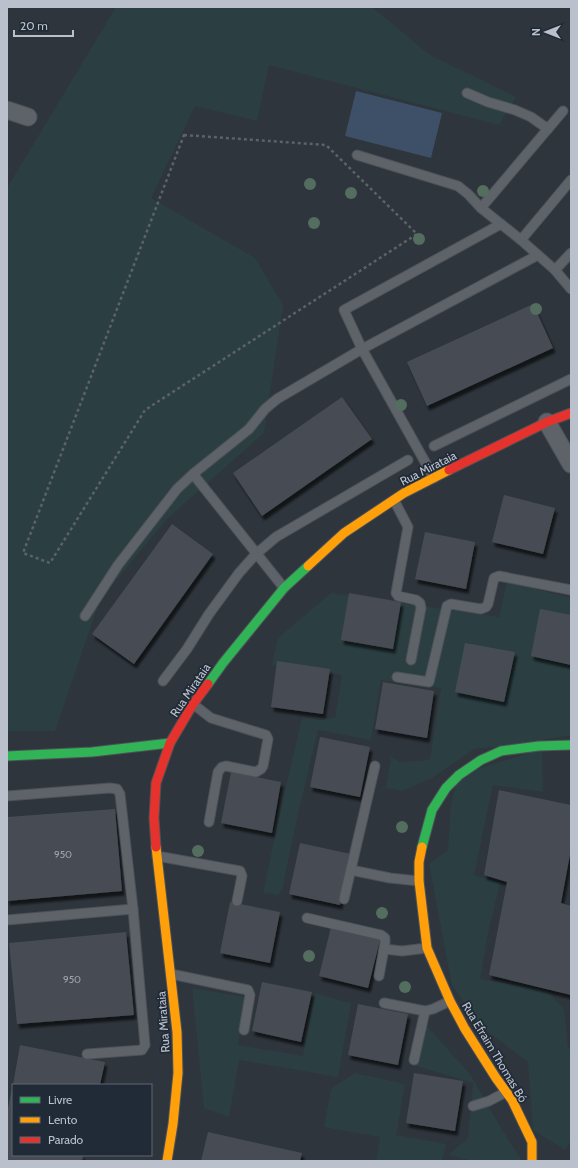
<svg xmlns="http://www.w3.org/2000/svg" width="578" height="1168" font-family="Cabin,sans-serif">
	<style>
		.green { fill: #2b3f42 }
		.water { fill: #3d5067 }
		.building { fill: #464c52; filter: url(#shadow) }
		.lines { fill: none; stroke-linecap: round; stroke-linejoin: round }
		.lane-casing { stroke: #4d5157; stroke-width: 11 }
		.street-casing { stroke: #4d5157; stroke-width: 19 }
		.fast-casing { stroke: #4d5157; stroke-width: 11 }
		.slow-casing { stroke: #4d5157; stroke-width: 11 }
		.jam-casing { stroke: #4d5157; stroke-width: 11 }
		.path { stroke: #5c6267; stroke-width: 2.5; stroke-dasharray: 3 3; stroke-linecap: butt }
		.lane { stroke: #5e636a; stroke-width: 9 }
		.street { stroke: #5e636a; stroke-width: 17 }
		.fast { stroke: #30b455; stroke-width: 9 }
		.slow { stroke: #ff9f0a; stroke-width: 9 }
		.jam { stroke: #e5322d; stroke-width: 9 }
		.tree { fill: #536e5e }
		.labels { text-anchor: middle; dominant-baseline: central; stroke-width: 3.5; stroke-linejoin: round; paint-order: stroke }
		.number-label { font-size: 10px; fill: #9da4ae }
		.street-label { font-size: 12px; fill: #bac1cc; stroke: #212b38 }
	</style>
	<defs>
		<filter id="shadow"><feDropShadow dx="2.5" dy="4.5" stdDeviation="1" flood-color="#0009"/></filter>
	</defs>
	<rect width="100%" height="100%" fill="#2e353c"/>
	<g class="green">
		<polygon points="116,7 372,7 430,55 516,97 499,125 269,65 257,121 195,106 151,198 255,258 283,305 264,433 167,519 100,600 55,731 7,731 7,188"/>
		<polygon points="507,582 571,598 571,735 519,744 474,749 432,778 402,791 386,788 391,757 400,762 430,760 441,688 381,680 371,740 318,730 298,814 282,890 278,895 263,893 278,821 302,718 320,720 335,718 342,675 272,665 278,638 331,593 499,617"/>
		<polygon points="542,749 543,792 493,785 474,875 500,883 488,933 480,979 547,991 564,1009 568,1048 571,1050 571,1140 565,1150 533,1130 528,1062 479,1025 452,985 429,864 448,850 451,804 456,784 468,772"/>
		<polygon points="192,988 245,997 238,1045 303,1056 315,993 351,1003 338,1077 239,1060 229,1117 204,1108"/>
		<polygon points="426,1025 470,1074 501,1128 522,1161 473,1161 448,1155 468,1138 473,1083 417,1066"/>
		<polygon points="355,1073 405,1084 396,1135 446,1144 442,1161 376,1161 380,1137 324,1127 331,1089"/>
	</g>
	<polygon class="water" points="356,91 442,113 431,158 345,136"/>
	<g class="building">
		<polygon points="533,304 553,348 427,406 407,362"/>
		<polygon points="342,397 372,439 262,516 233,473"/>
		<polygon points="504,495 555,508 543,554 492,542"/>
		<polygon points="172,524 213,554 134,664 92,634"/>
		<polygon points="425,532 475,542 466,589 415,579"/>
		<polygon points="349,593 401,602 393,649 341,640"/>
		<polygon points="540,609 571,615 571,665 531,656"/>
		<polygon points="465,643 515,652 504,702 455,692"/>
		<polygon points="277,661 330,669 323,714 271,707"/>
		<polygon points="383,682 434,691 427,738 375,729"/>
		<polygon points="320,737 370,747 360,797 310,787"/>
		<polygon points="231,772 281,782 272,833 221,823"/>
		<polygon points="499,790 571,805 571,849 561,903 571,906 571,995 489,975 507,882 484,875"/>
		<polygon points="115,809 122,891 7,901 7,817"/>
		<polygon points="300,843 351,854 340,905 289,894"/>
		<polygon points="230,902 280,912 270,963 220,953"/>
		<polygon points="331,927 380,940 368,988 319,976"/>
		<polygon points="126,932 134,1015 17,1024 9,943"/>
		<polygon points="262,982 312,992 301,1042 252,1031"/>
		<polygon points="358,1004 408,1014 398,1065 348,1055"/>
		<polygon points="20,1045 105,1062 100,1085 13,1085"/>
		<polygon points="414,1073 463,1081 455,1131 406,1123"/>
		<polygon points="12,1089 13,1155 83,1155 82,1161 7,1161 7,1112"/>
		<polygon points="208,1132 302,1153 300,1161 201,1161"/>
	</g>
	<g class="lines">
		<g class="lane-casing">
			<g id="lane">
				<polyline points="467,93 488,102 515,110 531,117 548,129"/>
				<polyline points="357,155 458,186 468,194 481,208 521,240 555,270 571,289"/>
				<polyline points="481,208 563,111"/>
				<polyline points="521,240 571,180"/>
				<polyline points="555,270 571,253"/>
				<polyline points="434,446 571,379"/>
				<polyline points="193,474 284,588"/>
				<polyline points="434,478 362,349 344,310 501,224"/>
				<polyline points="394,500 408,527 396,593 398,596 416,600 420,603 421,608 411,660"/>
				<polyline points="85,616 118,565 177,489 193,474 249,429 265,409 277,399 362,349 538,255"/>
				<polyline points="397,677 429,682 447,606 451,604 481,609 486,607 488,604 494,578 499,576 571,590"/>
				<polyline points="163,681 187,649 209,614 239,573 256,554 276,537 408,460"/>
				<polyline points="193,704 211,718 266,735 268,739 263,766 261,769 256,772 226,766 222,767 218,772 209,822"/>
				<polyline points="7,796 110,788 117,789 120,794 133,909 145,1045 142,1050 87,1054"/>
				<polyline points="157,856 240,871 242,876 237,901"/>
				<polyline points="351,870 390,878 419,881"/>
				<polyline points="344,899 375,766"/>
				<polyline points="307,918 381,935 385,938 385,943 379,976"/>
				<polyline points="7,920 133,909"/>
				<polyline points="384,949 402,951 427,948"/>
				<polyline points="171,974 248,990 250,995 244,1030"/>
				<polyline points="384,1003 425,1011 433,1009 450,1001"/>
				<polyline points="414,1060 425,1011"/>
				<polyline points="473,1106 489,1101 506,1092"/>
			</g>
		</g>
		<g class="street-casing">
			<g id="street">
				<polyline points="7,110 28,117"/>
				<polyline points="547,422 571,464"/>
			</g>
		</g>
		<g class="fast-casing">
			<g id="fast">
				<polyline points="208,684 223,663 284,588 308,566"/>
				<polyline points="7,756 92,752 170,743"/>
				<polyline points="422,847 432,810 446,788 459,775 481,760 501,751 539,746 571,745"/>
			</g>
		</g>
		<g class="slow-casing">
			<g id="slow">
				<polyline points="308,566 344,533 404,493 449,470"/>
				<polyline points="156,847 177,1032 178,1073 173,1124 167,1161"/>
				<polyline points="422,847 419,862 419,881 427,948 450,1001 465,1029 496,1078 512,1100 532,1142 532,1161"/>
			</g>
		</g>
		<g class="jam-casing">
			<g id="jam">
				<polyline points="449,470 547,422 571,413"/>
				<polyline points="156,847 154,818 156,783 170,743 193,704 208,684"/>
			</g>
		</g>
		<polygon class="path" points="184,135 326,145 417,234 145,410 50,563 23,553"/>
		<use href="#lane" class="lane"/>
		<use href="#street" class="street"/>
		<use href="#fast" class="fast"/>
		<use href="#slow" class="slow"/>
		<use href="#jam" class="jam"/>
	</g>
	<g class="tree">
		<circle cx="310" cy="184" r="6"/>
		<circle cx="483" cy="191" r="6"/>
		<circle cx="351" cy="193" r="6"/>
		<circle cx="314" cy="223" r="6"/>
		<circle cx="419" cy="239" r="6"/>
		<circle cx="536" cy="309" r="6"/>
		<circle cx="401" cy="405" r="6"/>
		<circle cx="402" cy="827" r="6"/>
		<circle cx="198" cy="851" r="6"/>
		<circle cx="382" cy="913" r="6"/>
		<circle cx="309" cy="956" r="6"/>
		<circle cx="405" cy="987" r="6"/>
	</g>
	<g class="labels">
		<g class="number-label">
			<text x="63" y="854">950</text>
			<text x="72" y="979">950</text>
		</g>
		<g class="street-label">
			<text transform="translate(428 468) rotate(-27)">Rua Mirataia</text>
			<text transform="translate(190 690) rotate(-56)">Rua Mirataia</text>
			<text transform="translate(163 1022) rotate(-94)">Rua Mirataia</text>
			<text transform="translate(495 1052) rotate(59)">Rua Efraim Thomas Bó</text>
		</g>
	</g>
	<rect width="578" height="1168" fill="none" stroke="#bac1cc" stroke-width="16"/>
	<rect x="12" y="1084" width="140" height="72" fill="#212b38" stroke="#5e6773"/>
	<rect x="20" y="1097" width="20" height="6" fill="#30b455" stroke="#5e6773"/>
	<text x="48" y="1104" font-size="12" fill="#bac1cc">Livre</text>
	<rect x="20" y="1117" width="20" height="6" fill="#ff9f0a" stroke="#5e6773"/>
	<text x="48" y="1124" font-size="12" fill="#bac1cc">Lento</text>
	<rect x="20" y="1137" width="20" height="6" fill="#e5322d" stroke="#5e6773"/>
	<text x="48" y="1144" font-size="12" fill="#bac1cc">Parado</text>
	<g transform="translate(546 32) rotate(270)" stroke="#212b38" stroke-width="3" paint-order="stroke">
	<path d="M0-3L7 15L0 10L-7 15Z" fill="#bac1cc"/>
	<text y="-6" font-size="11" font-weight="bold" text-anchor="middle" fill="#bac1cc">N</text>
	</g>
	<path d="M14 30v6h59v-6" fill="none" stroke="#bac1cc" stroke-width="2"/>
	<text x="20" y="30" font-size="12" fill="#bac1cc" stroke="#212b38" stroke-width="3" paint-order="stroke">20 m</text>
</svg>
